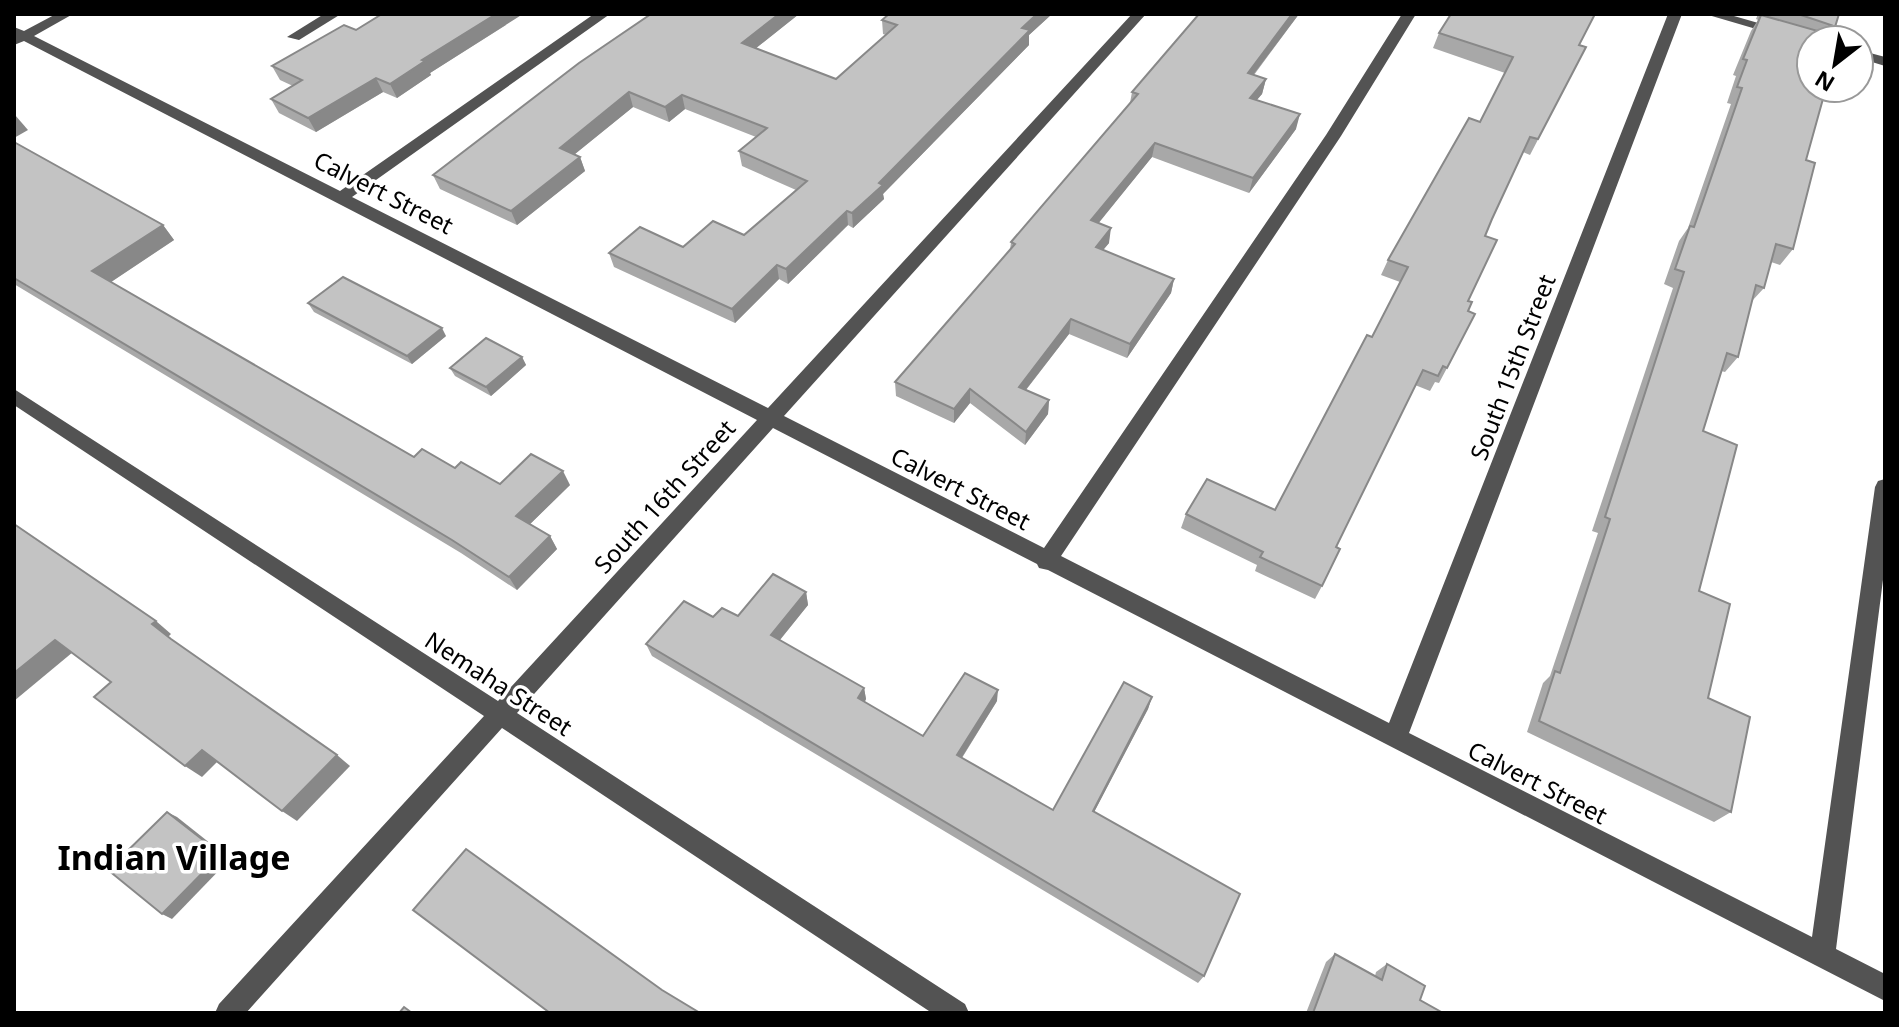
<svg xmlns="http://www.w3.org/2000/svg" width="1899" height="1027" font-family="'Noto Sans',sans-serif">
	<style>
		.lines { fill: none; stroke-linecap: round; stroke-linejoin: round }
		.minor { fill: #535353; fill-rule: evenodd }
		.wall { fill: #a8a8a8 }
		.shaded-wall { fill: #888 }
		.building { fill: #c3c3c3; stroke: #888; stroke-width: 2 }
		.labels { text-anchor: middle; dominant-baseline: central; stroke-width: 7; stroke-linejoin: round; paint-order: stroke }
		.street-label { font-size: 24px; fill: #000; stroke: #fff }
		.near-quarter-label { font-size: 34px; font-weight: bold; fill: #000; stroke: #fff }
	</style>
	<rect width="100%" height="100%" fill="#fff"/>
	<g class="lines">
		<g class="minor">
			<polygon points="56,14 73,14 34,36 340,191 594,14 610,14 352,197 768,408 1132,14 1146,14 784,416 1044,548 1326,135 1402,14 1416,14 1341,136 1061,556 1389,723 1668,14 1682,14 1409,733 1812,937 1875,487 1878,481 1885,479 1885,564 1836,949 1885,974 1885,1001 1048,570 1039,568 1037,564 773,428 517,713 965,1004 969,1013 932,1013 502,728 246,1013 215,1013 219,1004 484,716 14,405 14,389 498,701 757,420 24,41 14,45 14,27 24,31"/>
			<polygon points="324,14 341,14 299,40 287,37"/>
			<polygon points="1705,14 1727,14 1817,40 1811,40 1811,45"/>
			<polygon points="1859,50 1885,57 1885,66 1859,58"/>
		</g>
	</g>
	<g class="wall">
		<polygon points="799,14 756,48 836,79 886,35 883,34 882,20 889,14 1052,14 1029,35 1029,45 883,194 884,199 853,228 848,225 788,284 779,279 735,323 614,267 609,253 683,247 744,235 796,190 742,166 739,151 756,137 685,109 669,122 633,107 575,154 580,157 585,171 517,225 440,189 433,175"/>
		<polygon points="1199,14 1299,14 1254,75 1266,79 1262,94 1256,100 1296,129 1249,193 1152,157 1098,223 1109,243 1103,250 1174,279 1171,293 1127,358 1069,334 1026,390 1049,400 1048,414 1025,445 970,403 954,423 896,396 895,382 1010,250 1011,242 1130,103 1132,92"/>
		<polygon points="1758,14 1839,14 1831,40 1811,40 1806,160 1793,249 1780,265 1771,262 1764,288 1752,301 1738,357 1725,372 1721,371 1703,431 1699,591 1708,698 1731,812 1714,822 1527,732 1543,683 1550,676 1598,533 1592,531 1673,288 1664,284 1679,241 1688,228 1731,104 1727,103 1736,76 1733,75 1751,31 1758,20 1756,19"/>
		<polygon points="506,25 430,73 431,75 397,98 383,92 316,132 279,113 271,99 293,86 280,80 272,66 356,30"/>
		<polygon points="1439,33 1579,45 1586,47 1530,155 1523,152 1492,219 1485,236 1468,301 1468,311 1447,368 1439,383 1435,382 1430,391 1415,385 1336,547 1322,586 1315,599 1255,571 1257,565 1181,528 1186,514 1275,510 1372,337 1400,282 1381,275 1388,260 1480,122 1505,73 1433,48"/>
		<polygon points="14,142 163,225 174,240 111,282 414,457 455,468 500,484 570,485 530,524 550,536 557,549 517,590 461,553 14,284"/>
		<polygon points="308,303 446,336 412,364 314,312"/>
		<polygon points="522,357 526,365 491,396 455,376 450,368"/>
		<polygon points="806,592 808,605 780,640 864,688 866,699 865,702 923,736 997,701 962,758 1053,810 1152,697 1148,709 1094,812 1204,976 1198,983 652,656 646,644 713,617 738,616"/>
		<polygon points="1335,954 1375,976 1376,972 1387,964 1420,1000 1443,1013 1306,1013 1326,962"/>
	</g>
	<g class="shaded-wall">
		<polygon points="496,14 523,14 430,73 431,75 397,98 390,84 422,60"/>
		<polygon points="779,14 799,14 745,57 742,43"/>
		<polygon points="1037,14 1052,14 1029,35 1029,45 883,194 884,199 853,228 852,213 1022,28"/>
		<polygon points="1292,14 1299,14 1244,87 1248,73"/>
		<polygon points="376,78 383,92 316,132 308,118"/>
		<polygon points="1266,79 1262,94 1246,113 1250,98"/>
		<polygon points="629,92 633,107 565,162 560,148"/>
		<polygon points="682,95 685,109 669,122 665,107"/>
		<polygon points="1300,114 1296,129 1249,193 1253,178"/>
		<polygon points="14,115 15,115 28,130 14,138"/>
		<polygon points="1155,143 1152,157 1089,235 1091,220"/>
		<polygon points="580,157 585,171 517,225 511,211"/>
		<polygon points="847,211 848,225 788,284 786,269"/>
		<polygon points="163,225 174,240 105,286 92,271"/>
		<polygon points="1111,228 1109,243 1093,262 1096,247"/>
		<polygon points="777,265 779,279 735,323 732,309"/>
		<polygon points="1174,279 1171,293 1127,358 1130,344"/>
		<polygon points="1071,319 1069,334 1017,401 1019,387"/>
		<polygon points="442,328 446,336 412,364 407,356"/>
		<polygon points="522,357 526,365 491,396 486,387"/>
		<polygon points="970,389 970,403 954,423 954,409"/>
		<polygon points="1049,400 1048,414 1025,445 1026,432"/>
		<polygon points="563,471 570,485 524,530 516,516"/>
		<polygon points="550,536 557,549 517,590 509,577"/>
		<polygon points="806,592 808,605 774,647 771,635"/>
		<polygon points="156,621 171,634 168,637 152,624"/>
		<polygon points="55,640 73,652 14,701 14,673"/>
		<polygon points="864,688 866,699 860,709 858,698"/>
		<polygon points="998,690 997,701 957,765 957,755"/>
		<polygon points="1152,697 1148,709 1090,820 1093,811"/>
		<polygon points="202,750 218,761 202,777 185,766"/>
		<polygon points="337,755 350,766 297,821 282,811"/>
		<polygon points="167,812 177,817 230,859 172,919 162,914"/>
	</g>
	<g class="building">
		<polygon points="382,14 496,14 422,60 425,61 390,84 376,78 308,118 271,99 302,80 272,66 344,25 356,30"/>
		<polygon points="651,14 779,14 742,43 836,79 897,25 882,20 889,14 1037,14 1022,28 1030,30 879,183 883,185 852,213 847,211 786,269 777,265 732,309 609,253 640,227 683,247 713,221 744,235 807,181 739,151 767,128 682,95 665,107 629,92 560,148 580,157 511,211 433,175 579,63"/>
		<polygon points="1199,14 1292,14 1248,73 1266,79 1250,98 1300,114 1253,178 1155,143 1091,220 1111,228 1096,247 1174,279 1130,344 1071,319 1019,387 1049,400 1026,432 970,389 954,409 895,382 1015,244 1011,242 1138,94 1132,92"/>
		<polygon points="1451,14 1595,14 1579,45 1586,47 1538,139 1530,137 1492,219 1485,236 1497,240 1468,301 1472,302 1468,311 1475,314 1447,368 1443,366 1438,376 1423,370 1336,547 1340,549 1322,586 1260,557 1263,552 1186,514 1207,479 1275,510 1367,335 1372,337 1408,267 1388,260 1469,118 1480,122 1513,57 1439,33"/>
		<polygon points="1798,14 1839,14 1831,40 1811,40 1811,88 1826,88 1806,160 1815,163 1793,249 1776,244 1764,288 1756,285 1738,357 1727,353 1703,431 1737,445 1699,591 1730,604 1708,698 1750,717 1731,812 1539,721 1555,671 1560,673 1610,519 1605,517 1684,272 1675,269 1690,226 1694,227 1742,88 1737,87 1747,60 1743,59 1761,15 1821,32 1831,25"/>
		<polygon points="14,142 163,225 92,271 414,457 422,449 455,468 461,462 500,484 531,454 563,471 516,516 550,536 509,577 452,540 14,278"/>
		<polygon points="343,277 442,328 407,356 308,303"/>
		<polygon points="486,338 522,357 486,387 450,368"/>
		<polygon points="14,524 156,621 152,624 171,639 337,755 282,811 202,750 185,766 94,697 111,682 55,640 14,673"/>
		<polygon points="773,574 806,592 771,635 864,688 858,698 923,736 965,673 998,690 957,755 1053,810 1124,682 1152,697 1093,811 1240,894 1204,976 646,644 684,601 713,617 722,608 738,616"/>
		<polygon points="167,812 221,854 162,914 108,870"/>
		<polygon points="466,849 662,990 700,1013 550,1013 413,910"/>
		<polygon points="1335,954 1382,980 1387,964 1425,986 1420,1000 1443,1013 1313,1013"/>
		<polygon points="404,1007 412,1013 399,1013"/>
	</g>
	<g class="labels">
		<g class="street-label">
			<text transform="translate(384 192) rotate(27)">Calvert Street</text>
			<text transform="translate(1512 367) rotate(-69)">South 15th Street</text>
			<text transform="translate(961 488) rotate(27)">Calvert Street</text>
			<text transform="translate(664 496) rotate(-48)">South 16th Street</text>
			<text transform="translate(499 683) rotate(33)">Nemaha Street</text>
			<text transform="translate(1538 782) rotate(27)">Calvert Street</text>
		</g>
		<g class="near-quarter-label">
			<text x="174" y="857">Indian Village</text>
		</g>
	</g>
	<rect width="1899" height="1027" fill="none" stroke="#000000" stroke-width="32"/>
	<g transform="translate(1835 64) rotate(211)"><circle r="38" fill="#ffffff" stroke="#999999" stroke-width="2"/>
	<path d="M0-6L14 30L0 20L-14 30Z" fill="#000000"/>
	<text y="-12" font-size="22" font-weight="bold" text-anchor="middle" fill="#000000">N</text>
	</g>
</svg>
